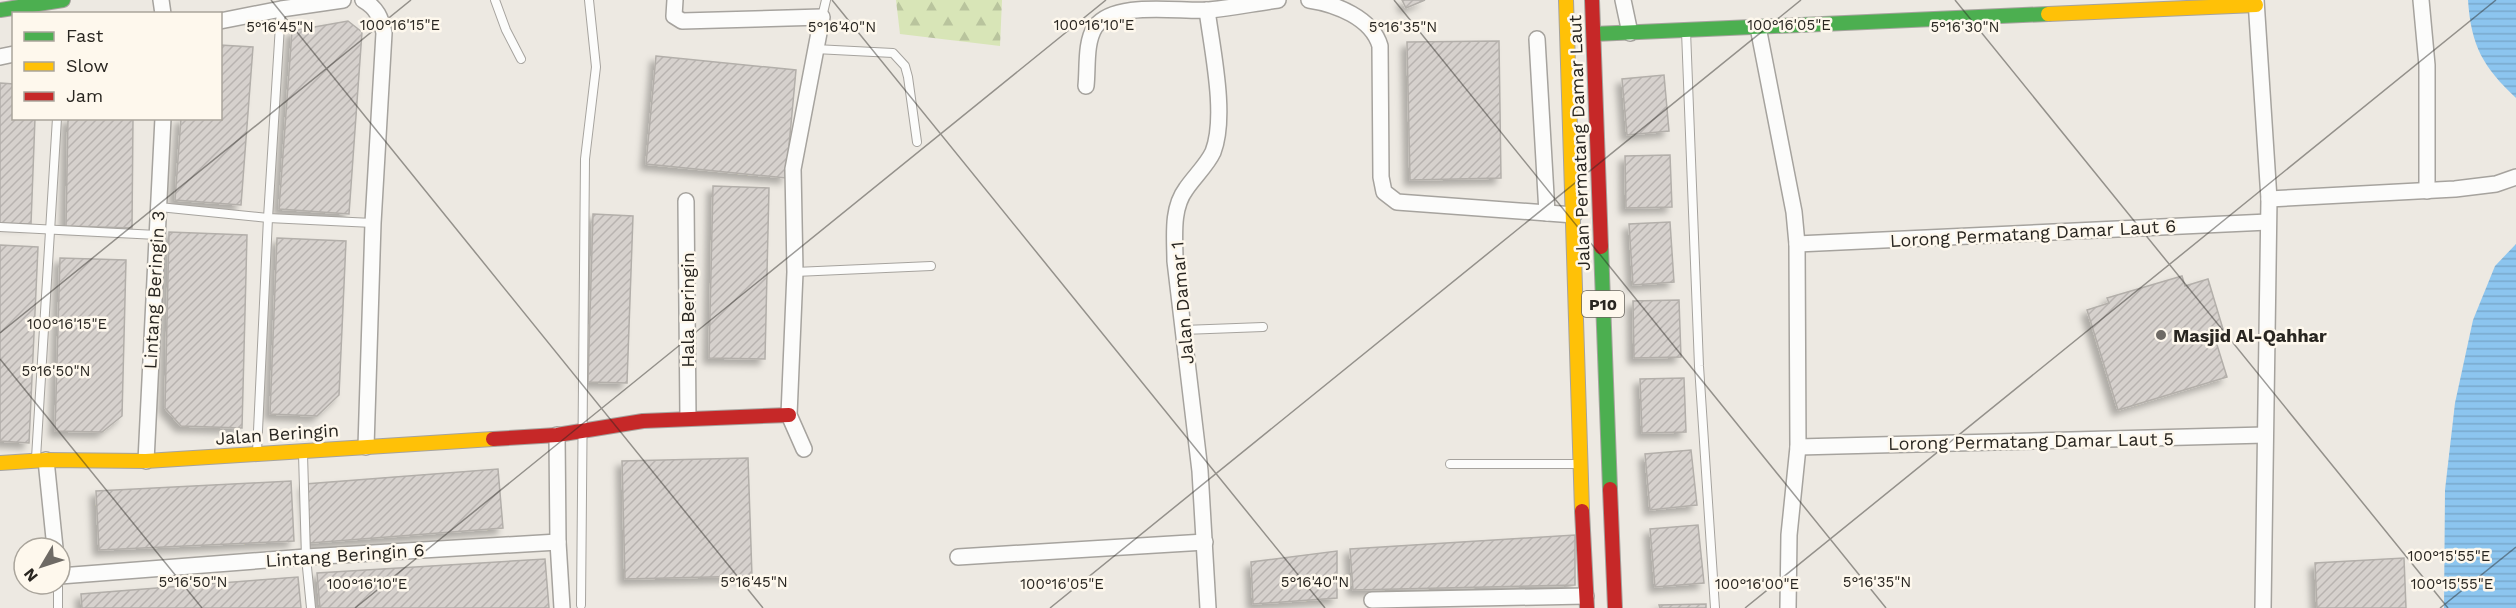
<svg xmlns="http://www.w3.org/2000/svg" width="2516" height="608" font-family="'Work Sans',sans-serif">
	<style>
		.forest { fill: url(#forest-firs) }
		.water { fill: url(#water-rules) }
		.building { fill: url(#building-hatch); stroke: #b3afaa; stroke-width: 1.5; filter: url(#shadow) }
		.lines { fill: none; stroke-linecap: round; stroke-linejoin: round }
		.lane-casing { stroke: #a6a39e; stroke-width: 10 }
		.street-casing { stroke: #a6a39e; stroke-width: 18 }
		.fast-casing { stroke: #a6a39e; stroke-width: 16 }
		.slow-casing { stroke: #a6a39e; stroke-width: 16 }
		.jam-casing { stroke: #a6a39e; stroke-width: 16 }
		.lane { stroke: #fcfcfb; stroke-width: 8 }
		.street { stroke: #fcfcfb; stroke-width: 15 }
		.fast { stroke: #4caf50; stroke-width: 14 }
		.slow { stroke: #ffc107; stroke-width: 14 }
		.jam { stroke: #c62828; stroke-width: 14 }
		.ticks { fill: none; stroke: #292621; stroke-width: 1.5; stroke-opacity: 0.45 }
		.poi-dot { fill: #6e6a65; stroke: #fef8ed; stroke-width: 2 }
		.labels { text-anchor: middle; dominant-baseline: central; stroke-width: 5; stroke-linejoin: round; paint-order: stroke }
		.shield { fill: #fef8ed; stroke: #69655e; stroke-width: 1.5 }
		.shield-label { font-size: 16px; font-weight: bold; fill: #292621 }
		.street-label { font-size: 18px; fill: #292621; stroke: #fef8ed }
		.poi-label { font-size: 18px; font-weight: bold; fill: #292621; stroke: #fef8ed; text-anchor: start }
		.ticks-label { font-size: 15px; text-anchor: middle; fill: #292621; stroke: #fef8ed; stroke-width: 5; stroke-linejoin: round; paint-order: stroke }
	</style>
	<defs>
		<pattern id="forest-firs" width="22" height="20" patternUnits="userSpaceOnUse" patternTransform="scale(1.5)"><rect width="22" height="20" fill="#d8e5b7"/><path d="M5 1l3.5 6h-7zM16 11l3.5 6h-7z" fill="#b9c49d"/></pattern>
		<pattern id="water-rules" width="6" height="5" patternUnits="userSpaceOnUse" patternTransform="scale(1.5)"><rect width="6" height="5" fill="#8cc5ef"/><path d="M0 2.5h6" fill="none" stroke="#79a9cd"/></pattern>
		<pattern id="building-hatch" width="6" height="6" patternUnits="userSpaceOnUse" patternTransform="scale(1.5)"><rect width="6" height="6" fill="#d6d1cd"/><path d="M-1 1l2-2M0 6l6-6M5 7l2-2" fill="none" stroke="#b8b3b0"/></pattern>
		<filter id="shadow"><feDropShadow dx="-5.5" dy="5.5" stdDeviation="3" flood-color="#0004"/></filter>
	</defs>
	<rect width="100%" height="100%" fill="#ede9e2"/>
	<polygon class="forest" points="896,0 1002,0 1000,46 900,34"/>
	<g class="water">
		<path d="M2468 0H2516V98C2483 67 2471 46 2468 0Z"/>
		<polygon points="2516,244 2516,608 2444,608 2445,490 2455,403 2473,320 2495,266"/>
	</g>
	<g class="building">
		<polygon points="1402,0 1425,0 1406,8"/>
		<polygon points="348,21 362,32 349,214 279,209 292,31"/>
		<polygon points="1499,41 1501,178 1410,180 1407,42"/>
		<polygon points="220,45 253,47 241,205 175,200 181,118 220,118"/>
		<polygon points="656,56 796,70 786,178 646,164"/>
		<polygon points="1664,75 1669,131 1627,135 1622,79"/>
		<polygon points="0,83 14,84 14,118 35,118 31,224 0,223"/>
		<polygon points="68,118 133,118 132,228 66,226"/>
		<polygon points="1670,155 1672,207 1626,208 1625,156"/>
		<polygon points="713,186 769,188 765,359 709,358"/>
		<polygon points="593,214 633,216 627,383 588,382"/>
		<polygon points="1670,222 1674,282 1633,285 1629,224"/>
		<polygon points="169,232 247,235 242,428 181,426 165,408"/>
		<polygon points="277,238 346,241 339,395 317,416 270,414"/>
		<polygon points="0,245 38,247 29,443 0,441"/>
		<polygon points="60,258 126,260 122,416 102,432 55,431"/>
		<polygon points="2182,276 2185,286 2208,279 2223,329 2213,332 2227,377 2118,410 2087,310 2109,303 2107,298"/>
		<polygon points="1679,300 1681,357 1634,358 1633,301"/>
		<polygon points="1684,378 1686,432 1642,433 1640,379"/>
		<polygon points="1691,450 1697,505 1650,510 1645,454"/>
		<polygon points="748,458 752,576 625,579 622,461"/>
		<polygon points="498,469 503,528 310,543 305,484"/>
		<polygon points="291,481 294,541 99,550 96,491"/>
		<polygon points="1698,525 1704,583 1655,587 1650,529"/>
		<polygon points="1575,535 1575,585 1353,590 1350,549"/>
		<polygon points="1337,551 1337,598 1253,604 1251,562"/>
		<polygon points="2404,558 2406,608 2317,608 2315,563"/>
		<polygon points="545,559 549,608 320,608 317,573"/>
		<polygon points="298,577 301,608 82,608 81,594"/>
		<polygon points="1706,604 1706,608 1660,608 1659,605"/>
	</g>
	<g class="lines">
		<g class="lane-casing">
			<g id="lane">
				<polyline points="495,0 506,30 521,59"/>
				<polyline points="822,17 826,0"/>
				<polyline points="1686,31 1699,366 1715,608"/>
				<polyline points="815,49 893,53 905,66 908,77 917,142"/>
				<polyline points="159,207 268,218 373,223"/>
				<polyline points="0,227 157,235"/>
				<polyline points="795,272 931,266"/>
				<polyline points="1183,330 1263,327"/>
				<polyline points="257,452 268,218 281,9"/>
				<polyline points="303,454 306,557 311,608"/>
				<polyline points="36,458 57,118"/>
				<polyline points="1450,464 1575,464"/>
				<polyline points="581,605 585,159 596,67 589,0"/>
				<polyline points="58,608 58,584"/>
			</g>
		</g>
		<g class="street-casing">
			<g id="street">
				<polyline points="161,0 163,14"/>
				<path d="M363 0C377 8 381 18 384 33L373 223 366 447"/>
				<polyline points="675,0 674,16 682,21 822,17 793,169 795,272 789,415 804,449"/>
				<path d="M1309 0C1336 4 1372 18 1380 46L1381 177 1384 192 1397 202 1574 215"/>
				<polyline points="1623,0 1630,33"/>
				<polyline points="2256,0 2269,199 2263,608"/>
				<polyline points="2421,0 2427,65 2427,191"/>
				<path d="M1207 10C1212 49 1227 116 1213 152 1207 165 1194 177 1186 189 1171 209 1175 238 1175 261L1200 471 1208 608"/>
				<polyline points="220,21 281,9 343,0"/>
				<polyline points="1758,27 1794,212 1797,244 1798,447 1789,535 1788,608"/>
				<polyline points="1537,39 1547,213"/>
				<polyline points="0,57 14,54"/>
				<path d="M1086 86C1088 67 1085 43 1095 27 1115 0 1178 12 1209 10 1232 8 1255 3 1278 0"/>
				<polyline points="2269,199 2455,189 2496,184 2516,177"/>
				<polyline points="686,201 688,418"/>
				<polyline points="1797,244 2268,222"/>
				<polyline points="557,435 558,542 562,608"/>
				<polyline points="1798,447 2265,435"/>
				<polyline points="46,460 55,548"/>
				<polyline points="146,461 163,118"/>
				<polyline points="958,557 1205,542"/>
				<polyline points="60,576 306,557 558,542"/>
				<polyline points="1372,600 1586,596"/>
			</g>
		</g>
		<g class="fast-casing">
			<g id="fast">
				<polyline points="0,10 63,0"/>
				<polyline points="1594,34 2048,14"/>
				<polyline points="1601,247 1610,489"/>
			</g>
		</g>
		<g class="slow-casing">
			<g id="slow">
				<polyline points="1566,0 1582,511"/>
				<polyline points="2048,14 2256,5"/>
				<polyline points="0,463 46,460 146,461 493,439"/>
			</g>
		</g>
		<g class="jam-casing">
			<g id="jam">
				<polyline points="1592,0 1601,247"/>
				<polyline points="493,439 557,435 643,421 789,415"/>
				<polyline points="1610,489 1615,608"/>
				<polyline points="1582,511 1587,608"/>
			</g>
		</g>
		<use href="#lane" class="lane"/>
		<use href="#street" class="street"/>
		<use href="#fast" class="fast"/>
		<use href="#slow" class="slow"/>
		<use href="#jam" class="jam"/>
	</g>
	<path class="ticks" d="M271 0 763 608M832 0 1325 608M1394 0 1886 608M1955 0 2448 608M0 333 411 0M0 359 202 608M355 608 1106 0M1050 608 1801 0M1745 608 2496 0M2440 608 2516 547"/>
	<circle class="poi-dot" cx="2161" cy="335" r="6"/>
	<g class="labels">
		<rect class="shield" x="1582" y="291" width="42" height="26" rx="4.5"/>
		<g class="shield-label">
			<text x="1603" y="304">P10</text>
		</g>
		<g class="street-label">
			<text transform="translate(1579 143) rotate(-92)">Jalan Permatang Damar Laut</text>
			<text transform="translate(2033 233) rotate(-3)">Lorong Permatang Damar Laut 6</text>
			<text transform="translate(154 290) rotate(-87)">Lintang Beringin 3</text>
			<text transform="translate(1182 303) rotate(-95)">Jalan Damar 1</text>
			<text transform="translate(687 310) rotate(-90)">Hala Beringin</text>
			<text transform="translate(277 434) rotate(-4)">Jalan Beringin</text>
			<text transform="translate(2031 441) rotate(-1)">Lorong Permatang Damar Laut 5</text>
			<text transform="translate(345 555) rotate(-4)">Lintang Beringin 6</text>
		</g>
		<g class="poi-label">
			<text x="2173" y="335">Masjid Al-Qahhar</text>
		</g>
	</g>
	<g class="ticks-label">
		<text x="400" y="30">100°16'15"E</text>
		<text x="1094" y="30">100°16'10"E</text>
		<text x="1789" y="30">100°16'05"E</text>
		<text x="280" y="32">5°16'45"N</text>
		<text x="842" y="32">5°16'40"N</text>
		<text x="1965" y="32">5°16'30"N</text>
		<text x="1403" y="32">5°16'35"N</text>
		<text x="67" y="329">100°16'15"E</text>
		<text x="56" y="376">5°16'50"N</text>
		<text x="2449" y="561">100°15'55"E</text>
		<text x="193" y="587">5°16'50"N</text>
		<text x="754" y="587">5°16'45"N</text>
		<text x="1315" y="587">5°16'40"N</text>
		<text x="1877" y="587">5°16'35"N</text>
		<text x="367" y="589">100°16'10"E</text>
		<text x="1062" y="589">100°16'05"E</text>
		<text x="1757" y="589">100°16'00"E</text>
		<text x="2452" y="589">100°15'55"E</text>
	</g>
	<rect x="12" y="12" width="210" height="108" fill="#fef8ed" stroke="#a9a49b" stroke-width="1.5"/>
	<rect x="24" y="32" width="30" height="9" fill="#4caf50" stroke="#a9a49b" stroke-width="1.5"/>
	<text x="66" y="42" font-size="18" fill="#292621">Fast</text>
	<rect x="24" y="62" width="30" height="9" fill="#ffc107" stroke="#a9a49b" stroke-width="1.5"/>
	<text x="66" y="72" font-size="18" fill="#292621">Slow</text>
	<rect x="24" y="92" width="30" height="9" fill="#c62828" stroke="#a9a49b" stroke-width="1.5"/>
	<text x="66" y="102" font-size="18" fill="#292621">Jam</text>
	<g transform="translate(42 566) rotate(231)"><circle r="28" fill="#fef8ed" stroke="#a9a49b" stroke-width="1.5"/>
	<path d="M0-4.5L10 22L0 15L-10 22Z" fill="#6e6a65"/>
	<text y="-9" font-size="16" font-weight="bold" text-anchor="middle" fill="#292621">N</text>
	</g>
</svg>
